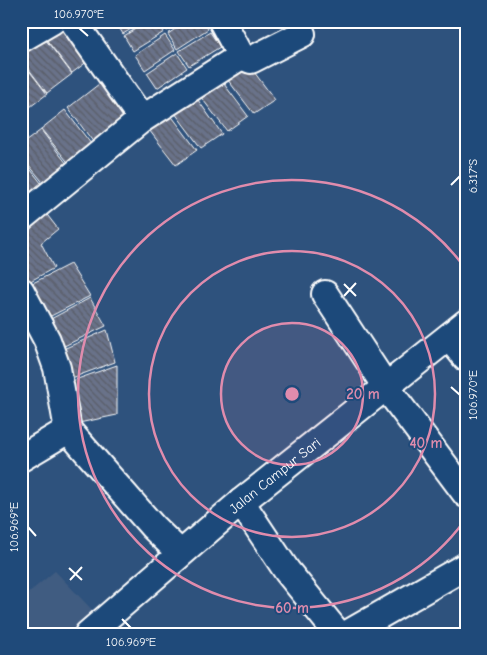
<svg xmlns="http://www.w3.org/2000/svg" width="487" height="655" font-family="'Comic Neue',sans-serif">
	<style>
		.built { fill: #405c81 }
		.building { fill: url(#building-back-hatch); stroke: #fff }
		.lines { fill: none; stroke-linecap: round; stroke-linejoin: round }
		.minor-casing { stroke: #fff; stroke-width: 30 }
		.minor { stroke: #1f4a7a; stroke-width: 26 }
		.ticks { fill: none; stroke: #fff; stroke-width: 2 }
		.ring { fill: none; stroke: #e08cad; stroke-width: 2.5 }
		.labels { text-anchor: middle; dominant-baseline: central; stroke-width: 4; stroke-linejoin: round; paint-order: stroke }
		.street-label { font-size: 14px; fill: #fff; stroke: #1f4a7a }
		.centre { fill: #e08cad; stroke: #1f4a7a; stroke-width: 2.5 }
		.ring-label { font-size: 15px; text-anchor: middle; font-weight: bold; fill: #e08cad; stroke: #1f4a7a; stroke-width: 4; stroke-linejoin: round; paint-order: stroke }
		.neatline { fill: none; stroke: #fff; stroke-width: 2 }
		.ticks-label { font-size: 12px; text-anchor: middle; fill: #fff }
	</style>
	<defs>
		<pattern id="building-back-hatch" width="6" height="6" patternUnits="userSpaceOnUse" patternTransform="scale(1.25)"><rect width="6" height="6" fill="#697289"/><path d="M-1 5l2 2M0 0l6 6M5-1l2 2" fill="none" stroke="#595d67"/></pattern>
	</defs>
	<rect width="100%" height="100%" fill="#2e527d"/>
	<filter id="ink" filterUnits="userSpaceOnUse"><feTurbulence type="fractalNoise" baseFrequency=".02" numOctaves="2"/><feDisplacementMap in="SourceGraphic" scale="10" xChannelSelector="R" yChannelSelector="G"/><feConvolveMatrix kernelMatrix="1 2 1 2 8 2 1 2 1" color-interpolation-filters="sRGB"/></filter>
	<g filter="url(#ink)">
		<polygon class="built" points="55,571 98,616 80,634 21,634 21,599"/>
		<g class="building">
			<polygon points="60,21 96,55 72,73 42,34"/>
			<polygon points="115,21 144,21 123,34"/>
			<polygon points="148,21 158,21 164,32 133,51 124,36"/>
			<polygon points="161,21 181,21 167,31"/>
			<polygon points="187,21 203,21 208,29 177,49 168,34"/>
			<polygon points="210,32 220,47 189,66 179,51"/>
			<polygon points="42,35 72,74 47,93 21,59 21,51"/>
			<polygon points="165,35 175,50 145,70 135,55"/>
			<polygon points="177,53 187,68 157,88 147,73"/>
			<polygon points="21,60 47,94 22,113 21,111"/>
			<polygon points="245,60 275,100 254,114 224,75"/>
			<polygon points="218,76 248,116 227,131 197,92"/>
			<polygon points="108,77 138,119 100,151 68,108"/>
			<polygon points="193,93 222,134 201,148 172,109"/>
			<polygon points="65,110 98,153 75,171 41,129"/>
			<polygon points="167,110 197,150 176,165 146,126"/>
			<polygon points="41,130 73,172 49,190 21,155 21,145"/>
			<polygon points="21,157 48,192 21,208"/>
			<polygon points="41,207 58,229 41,243 54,268 25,284 21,277 21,224"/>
			<polygon points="70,264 90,296 47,318 27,286"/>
			<polygon points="90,298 106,326 60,348 47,321"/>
			<polygon points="107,330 115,362 69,379 61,350"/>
			<polygon points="117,365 117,415 74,424 69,382"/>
		</g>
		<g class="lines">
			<g class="minor-casing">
				<g id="minor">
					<polyline points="73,21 142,119"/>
					<polyline points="21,39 52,21"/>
					<polyline points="241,56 251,60 302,34"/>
					<polyline points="21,218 142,119 241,56 222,21"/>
					<polyline points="21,291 47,340 57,368 68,430 21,458"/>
					<polyline points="325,294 386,387 466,494"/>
					<polyline points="449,337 466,358"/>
					<polyline points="68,430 153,527 180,553"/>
					<polyline points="241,502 287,571 338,634"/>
					<path id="s1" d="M88 634 241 502 466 323"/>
					<polyline points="347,634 466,566"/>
				</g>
			</g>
			<use href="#minor" class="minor"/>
		</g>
	</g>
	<path class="ticks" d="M79 28 88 36M451 185 460 176M344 284 356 296M344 296 356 283M451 387 460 395M28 527 36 536M69 568 82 580M70 580 82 567M122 619 131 628"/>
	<circle cx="292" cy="394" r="71" fill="#e08cad" fill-opacity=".12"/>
	<g class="ring">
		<circle cx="292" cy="394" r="71"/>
		<circle cx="292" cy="394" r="143"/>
		<path d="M465 520A214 214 0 1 1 465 268"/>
	</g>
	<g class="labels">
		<g class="street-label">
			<text stroke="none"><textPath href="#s1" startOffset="245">Jalan Campur Sari</textPath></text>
		</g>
	</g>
	<circle cx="292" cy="394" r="8" class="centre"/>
	<g class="ring-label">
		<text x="363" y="399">20 m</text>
		<text x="426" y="448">40 m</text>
		<text x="292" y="613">60 m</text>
	</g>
	<rect width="487" height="655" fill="none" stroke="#1f4a7a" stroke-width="55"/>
	<rect x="28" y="28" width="432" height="600" class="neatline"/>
	<g class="ticks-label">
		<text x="79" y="18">106.970°E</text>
		<text transform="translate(473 176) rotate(-90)" y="4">6.317°S</text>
		<text transform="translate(473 395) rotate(-90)" y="4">106.970°E</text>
		<text transform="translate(14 527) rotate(-90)" y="4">106.969°E</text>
		<text x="131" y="646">106.969°E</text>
	</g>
</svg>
